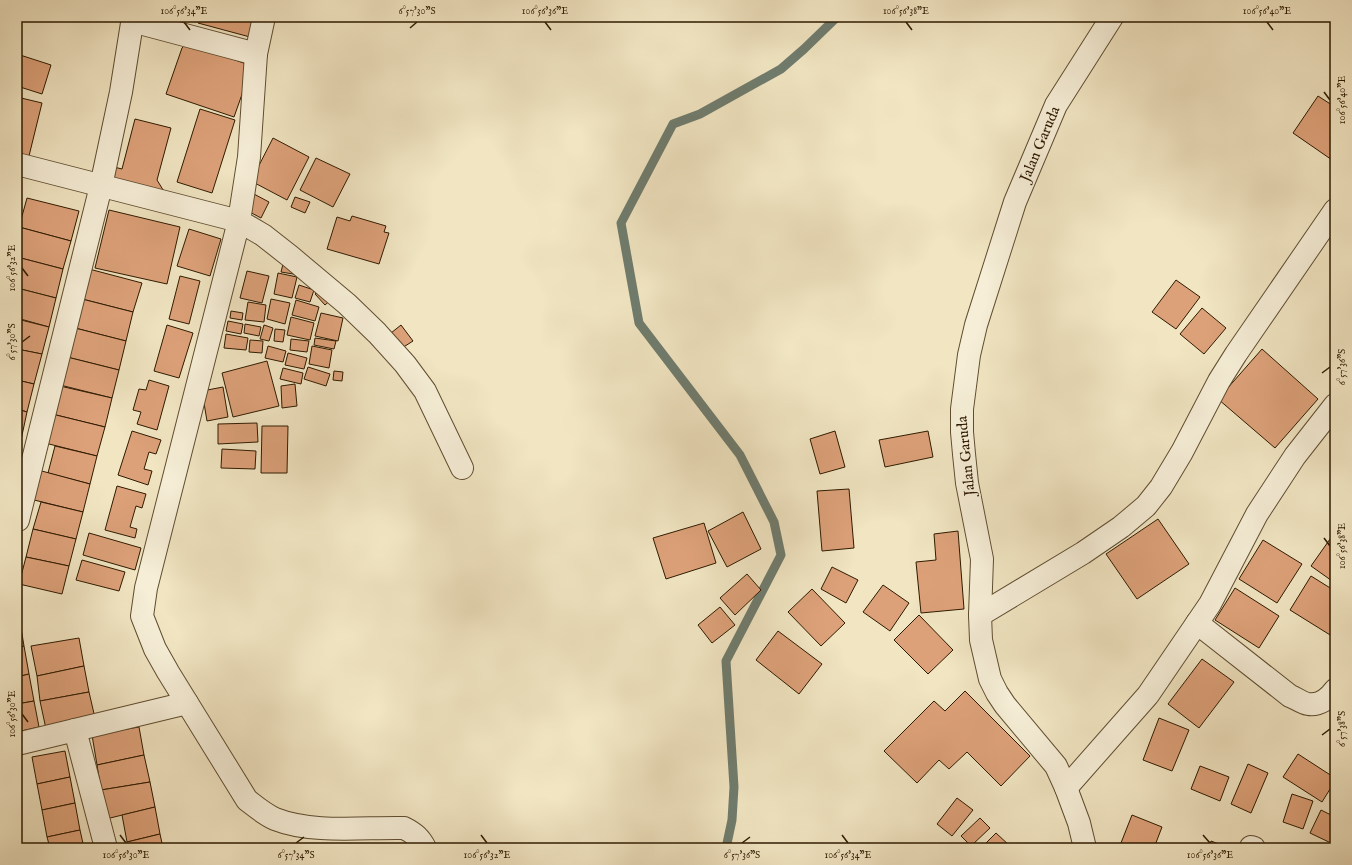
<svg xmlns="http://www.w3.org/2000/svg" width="1352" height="865" font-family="'IM FELL English',serif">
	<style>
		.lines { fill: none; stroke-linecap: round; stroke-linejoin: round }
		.stream { stroke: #6f7c6e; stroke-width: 9 }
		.building { fill: #dda179; stroke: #2e1a00 }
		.minor-casing { stroke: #5f4d30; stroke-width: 24 }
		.tertiary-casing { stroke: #5f4d30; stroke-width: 24 }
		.minor { stroke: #f6eed7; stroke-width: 22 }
		.tertiary { stroke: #f6eed7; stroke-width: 22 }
		.ticks { fill: none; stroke: #2e1a00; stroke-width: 1.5 }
		.labels { text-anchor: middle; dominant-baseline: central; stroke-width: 3; stroke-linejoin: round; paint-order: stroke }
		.street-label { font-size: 15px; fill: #2e1a00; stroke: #f6eed7 }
		.neatline { fill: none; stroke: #2e1a00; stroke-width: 1.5 }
		.ticks-label { font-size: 10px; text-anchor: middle; fill: #2e1a00 }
	</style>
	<rect width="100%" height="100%" fill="#f1e5c2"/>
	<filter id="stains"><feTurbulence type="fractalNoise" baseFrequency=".005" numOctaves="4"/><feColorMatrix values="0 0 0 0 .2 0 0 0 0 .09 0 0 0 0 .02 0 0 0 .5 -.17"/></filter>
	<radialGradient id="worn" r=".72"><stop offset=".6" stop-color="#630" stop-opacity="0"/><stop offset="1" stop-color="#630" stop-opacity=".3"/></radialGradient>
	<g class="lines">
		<polyline class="stream" points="726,848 732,820 734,787 726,661 781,555 774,522 740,455 639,323 621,223 673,124 700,114 781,69 804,49 837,17"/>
	</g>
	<g class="building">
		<polygon points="175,17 197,17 196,22"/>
		<polygon points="199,17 254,17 250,37 198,23"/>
		<polygon points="187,43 252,66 234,117 166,94 182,48"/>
		<polygon points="17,54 51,65 42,94 17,86"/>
		<polygon points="1318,96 1335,107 1335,162 1293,133"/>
		<polygon points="17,97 42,103 28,160 17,158"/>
		<polygon points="200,109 235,120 212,193 177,182"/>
		<polygon points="135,119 171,128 157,180 165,193 106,183 110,166 122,169"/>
		<polygon points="273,138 309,157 287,200 251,181"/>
		<polygon points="316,158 350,174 333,207 300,190"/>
		<polygon points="252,193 269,202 261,218 244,209"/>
		<polygon points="295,197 310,202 305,213 291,207"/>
		<polygon points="27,198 79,211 71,241 19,227"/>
		<polygon points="109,210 180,227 167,284 95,268"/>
		<polygon points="352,216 386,226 384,232 389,233 379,264 327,249 337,217 350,221"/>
		<polygon points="19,227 71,241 63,269 17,257 17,236"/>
		<polygon points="189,229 221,239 210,276 177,266"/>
		<polygon points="17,257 63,269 56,298 17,288"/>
		<polygon points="283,264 299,275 281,272"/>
		<polygon points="89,269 142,283 133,312 82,299"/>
		<polygon points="247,271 269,276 262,303 240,298"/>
		<polygon points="278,273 297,277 292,298 274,294"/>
		<polygon points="180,276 200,281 189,324 169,319"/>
		<polygon points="1176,280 1200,297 1176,329 1152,312"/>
		<polygon points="299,285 314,290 310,302 295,298"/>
		<polygon points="324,286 334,297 325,305 315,294"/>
		<polygon points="17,288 56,298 49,327 17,318"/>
		<polygon points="82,299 133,312 126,341 75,328"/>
		<polygon points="271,299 290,303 285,324 267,319"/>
		<polygon points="296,300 319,307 315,321 292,315"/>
		<polygon points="248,302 266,305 264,322 245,320"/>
		<polygon points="1202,308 1226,328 1204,354 1180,334"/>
		<polygon points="231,311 243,313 242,320 230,318"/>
		<polygon points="321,313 343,318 338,341 315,336"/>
		<polygon points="291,317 314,323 310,340 287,335"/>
		<polygon points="17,319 49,327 42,354 17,349"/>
		<polygon points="228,321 243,324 241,334 226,331"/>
		<polygon points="245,324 261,327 259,336 244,333"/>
		<polygon points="167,325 193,333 179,378 154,371"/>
		<polygon points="264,325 273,328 269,341 260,339"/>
		<polygon points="401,325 413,341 402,348 391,333"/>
		<polygon points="75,328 126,341 119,370 67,357"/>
		<polygon points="275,329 285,330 283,342 274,341"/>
		<polygon points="226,334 248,338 246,350 224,348"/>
		<polygon points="315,338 336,341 334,349 314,345"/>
		<polygon points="291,339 309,341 307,352 290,350"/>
		<polygon points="250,340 263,341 262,353 249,352"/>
		<polygon points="268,346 286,351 283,362 265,358"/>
		<polygon points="312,346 332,350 329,368 309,364"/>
		<polygon points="17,349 42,354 34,384 17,380"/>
		<polygon points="1262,349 1318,399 1275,448 1218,399"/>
		<polygon points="288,353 307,358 304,369 285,365"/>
		<polygon points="67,357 119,370 112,398 60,385"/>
		<polygon points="267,361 279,406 233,417 222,373"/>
		<polygon points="308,367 330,374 326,386 304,379"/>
		<polygon points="283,368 303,373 301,384 280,379"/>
		<polygon points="334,371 343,372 342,381 333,380"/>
		<polygon points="17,380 34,384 27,412 17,409"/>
		<polygon points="149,380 169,386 157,430 137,424 141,412 133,410 139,389 146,390"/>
		<polygon points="295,384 297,406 282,408 281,386"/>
		<polygon points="60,386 112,398 105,427 52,414"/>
		<polygon points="223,387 228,417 207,421 202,391"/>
		<polygon points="17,409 27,412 21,440 17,439"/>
		<polygon points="52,414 105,427 97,456 45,443"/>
		<polygon points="257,423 258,442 218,444 218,424"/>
		<polygon points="262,426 288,426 287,473 261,473"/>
		<polygon points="132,431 161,440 156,454 149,452 144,469 152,471 148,485 118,475"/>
		<polygon points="835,431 845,467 820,474 810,439"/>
		<polygon points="928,431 933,457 885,467 879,440"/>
		<polygon points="55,446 97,456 90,484 48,473"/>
		<polygon points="222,449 256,451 255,469 221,468"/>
		<polygon points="38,470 90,484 83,512 30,499"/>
		<polygon points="117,486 146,494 142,508 136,506 130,527 137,529 135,538 105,530"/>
		<polygon points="849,489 854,548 822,551 817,491"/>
		<polygon points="41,502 83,512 76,539 33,529"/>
		<polygon points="743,512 761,549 727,567 708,531"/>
		<polygon points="1158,519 1189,564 1137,599 1106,554"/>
		<polygon points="704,523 716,563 666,579 653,538"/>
		<polygon points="33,529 76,539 69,566 26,557"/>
		<polygon points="958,531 964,609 921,613 916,562 936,560 934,534"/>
		<polygon points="1335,532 1335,583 1311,566"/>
		<polygon points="89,533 141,548 135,570 83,555"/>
		<polygon points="1263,540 1302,564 1277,603 1239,579"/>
		<polygon points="26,557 69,566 62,594 19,584"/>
		<polygon points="82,560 125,572 119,591 76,580"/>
		<polygon points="832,567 858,580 846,603 821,589"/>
		<polygon points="747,574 761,590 735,615 720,598"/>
		<polygon points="1311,576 1335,591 1335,638 1290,610"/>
		<polygon points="883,585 909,603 890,631 863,612"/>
		<polygon points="1235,588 1279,616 1259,648 1215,620"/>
		<polygon points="812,589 845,623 821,646 788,612"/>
		<polygon points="720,607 735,625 712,643 698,625"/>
		<polygon points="919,615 953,650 928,674 894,640"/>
		<polygon points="17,616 19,616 24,646 17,648"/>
		<polygon points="778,631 822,664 799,694 756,660"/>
		<polygon points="79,638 84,666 37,676 31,646"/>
		<polygon points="24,646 29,674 17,677 17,648"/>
		<polygon points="1202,659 1234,682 1199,728 1168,704"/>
		<polygon points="84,666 89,692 40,701 37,676"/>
		<polygon points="29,674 34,701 17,704 17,677"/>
		<polygon points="965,691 1030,756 1001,786 967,752 949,769 939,760 917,783 884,751 934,701 945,711"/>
		<polygon points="89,692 95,718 46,729 40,701"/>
		<polygon points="34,701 39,727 17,732 17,704"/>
		<polygon points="1159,718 1189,730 1172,771 1143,760"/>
		<polygon points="139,727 144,755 97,765 92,735"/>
		<polygon points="65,751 70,777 37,784 32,757"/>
		<polygon points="1298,754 1335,778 1335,781 1322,802 1283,777"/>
		<polygon points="144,755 150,782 101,790 97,765"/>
		<polygon points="1248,764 1268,773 1251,813 1231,804"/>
		<polygon points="1200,766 1229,777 1220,801 1191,789"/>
		<polygon points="70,777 75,803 42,810 37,784"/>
		<polygon points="150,782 155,807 106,819 101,790"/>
		<polygon points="1292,794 1313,801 1303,829 1283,822"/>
		<polygon points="957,798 973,810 952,836 937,824"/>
		<polygon points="75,803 80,830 47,837 42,810"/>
		<polygon points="155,807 160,834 127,842 122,815"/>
		<polygon points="1321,810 1335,817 1335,839 1333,844 1310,833"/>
		<polygon points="1132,815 1162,827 1154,848 1119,848"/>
		<polygon points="980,818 990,828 971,846 961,836"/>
		<polygon points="80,830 84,848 50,848 47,837"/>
		<polygon points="996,833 1010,846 1008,848 981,848"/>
		<polygon points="160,834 163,848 128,848 127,842"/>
		<polygon points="1211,841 1229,848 1209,848"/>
	</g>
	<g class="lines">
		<g class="minor-casing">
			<g id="minor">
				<path d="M264 17 256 54 249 157 239 221 146 588 142 616 155 649 168 672 247 800C256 807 264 814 275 819 313 834 364 827 404 828 414 833 420 838 425 848"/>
				<polyline points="132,21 256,54"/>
				<polyline points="17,164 239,221 263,235 291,257 347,304 377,333 405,364 425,391 462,468"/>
				<polyline points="18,520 101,186 121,92 133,17"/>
				<polyline points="980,615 1083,553 1121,527 1146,506 1161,487 1182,452 1219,381 1236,354 1335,210"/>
				<path d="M1197 623 1290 696C1296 698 1302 703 1308 704 1319 706 1329 698 1335 690"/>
				<polyline points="75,730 106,848"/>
				<polyline points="17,744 187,703"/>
				<polyline points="1066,788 1148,695 1210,604 1257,514 1295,456 1335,405"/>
				<polyline points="1251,847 1254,848"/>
			</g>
		</g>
		<g class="tertiary-casing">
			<polyline id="tertiary" points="1085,848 1079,823 1066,788 1056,766 1005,705 997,693 990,679 981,640 980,615 982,559 967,483 964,454 962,432 962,409 969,355 976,325 1015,202 1056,105 1112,17"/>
		</g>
		<use href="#minor" class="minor"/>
		<use href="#tertiary" class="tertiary"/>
	</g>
	<path class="ticks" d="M184 22 190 30M545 22 551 30M906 22 912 30M1267 22 1273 30M410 28 417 22M1324 92 1330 100M22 268 28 276M22 342 30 336M1322 373 1330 367M1324 538 1330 546M22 714 28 722M1322 735 1330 729M120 835 126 843M481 835 487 843M842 835 848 843M1203 835 1210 843M296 843 304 837M742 843 750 837"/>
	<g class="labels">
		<g class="street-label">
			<text transform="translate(1040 144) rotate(-67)">Jalan Garuda</text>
			<text transform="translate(966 456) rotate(-96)">Jalan Garuda</text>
		</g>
	</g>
	<rect width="1352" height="865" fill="none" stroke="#f1e5c2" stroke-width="44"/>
	<rect x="22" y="22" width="1308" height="821" class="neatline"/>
	<g class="ticks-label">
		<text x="184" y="14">106°56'34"E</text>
		<text x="417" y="14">6°57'30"S</text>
		<text x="545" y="14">106°56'36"E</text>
		<text x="906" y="14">106°56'38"E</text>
		<text x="1267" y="14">106°56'40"E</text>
		<text transform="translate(1341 100) rotate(-90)" y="4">106°56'40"E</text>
		<text transform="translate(11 268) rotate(-90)" y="4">106°56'32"E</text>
		<text transform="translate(11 342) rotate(-90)" y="4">6°57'30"S</text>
		<text transform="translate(1341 367) rotate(-90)" y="4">6°57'36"S</text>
		<text transform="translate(1341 546) rotate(-90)" y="4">106°56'38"E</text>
		<text transform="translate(11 714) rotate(-90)" y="4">106°56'30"E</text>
		<text transform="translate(1341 729) rotate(-90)" y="4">6°57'38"S</text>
		<text x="126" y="858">106°56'30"E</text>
		<text x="296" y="858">6°57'34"S</text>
		<text x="487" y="858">106°56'32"E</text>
		<text x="742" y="858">6°57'36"S</text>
		<text x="848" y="858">106°56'34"E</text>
		<text x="1210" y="858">106°56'36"E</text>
	</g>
	<rect width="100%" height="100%" filter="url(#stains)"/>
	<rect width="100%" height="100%" fill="url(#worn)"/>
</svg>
